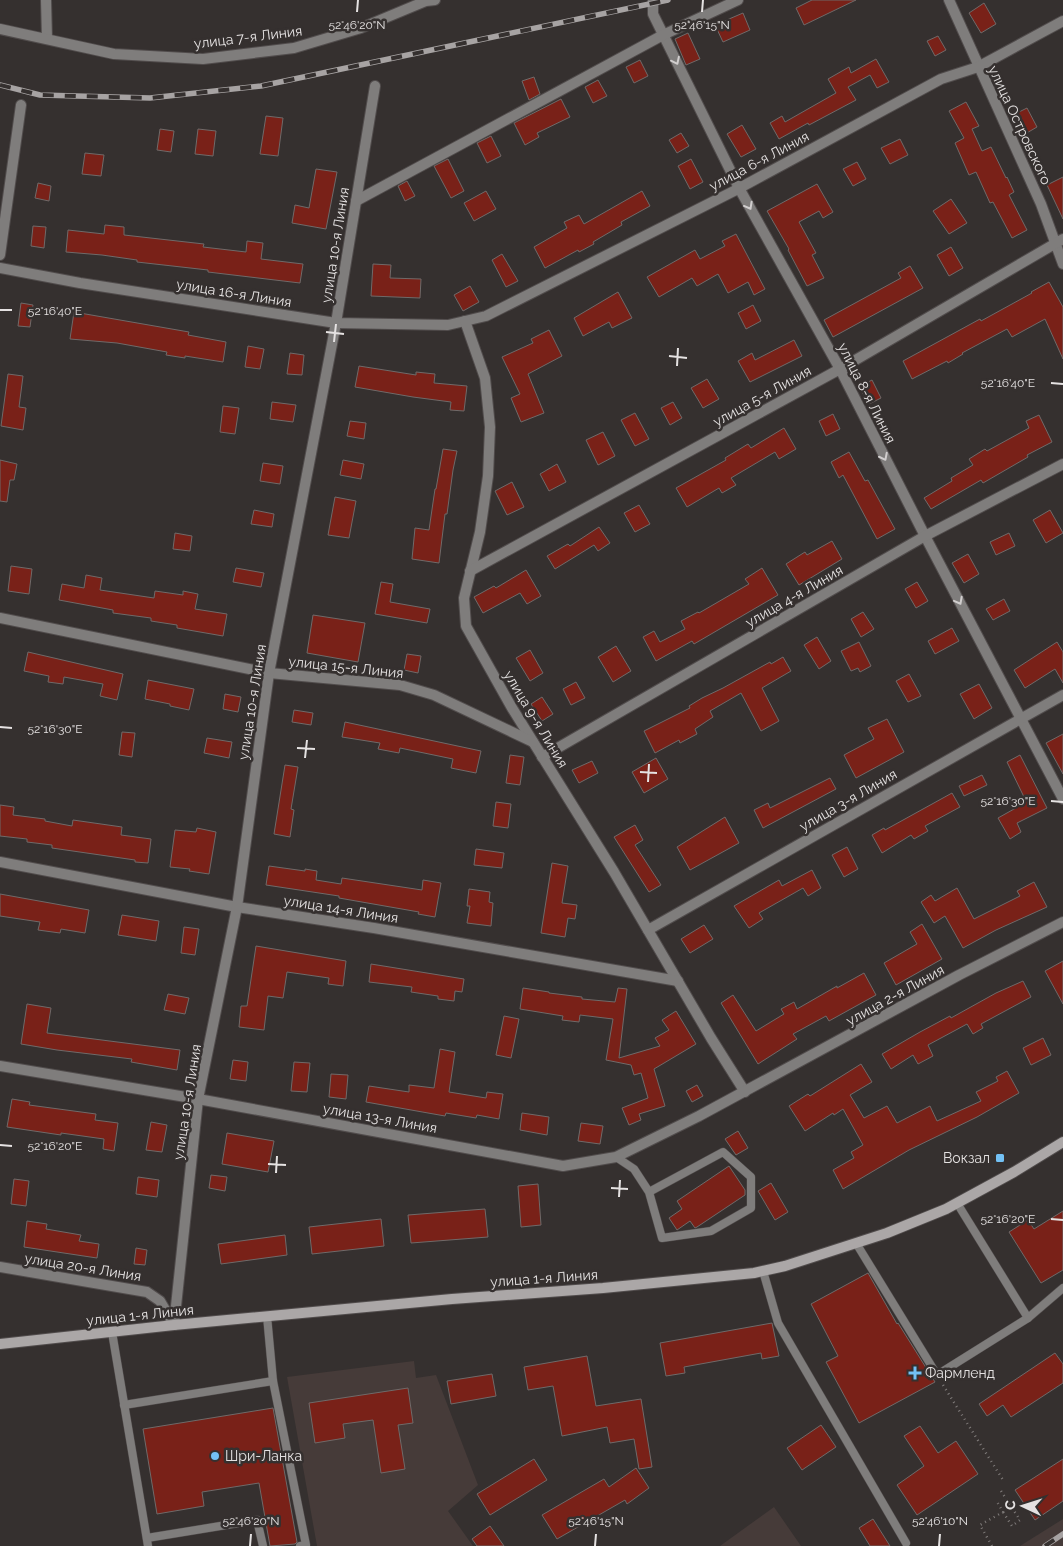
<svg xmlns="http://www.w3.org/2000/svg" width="1063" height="1546" font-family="Raleway,sans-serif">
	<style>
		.built { fill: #463b39 }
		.building { fill: #792118; stroke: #6f6a69 }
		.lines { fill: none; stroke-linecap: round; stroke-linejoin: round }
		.lane-casing { stroke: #514c4c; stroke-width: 9 }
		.street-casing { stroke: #514c4c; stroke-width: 12 }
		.secondary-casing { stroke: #514c4c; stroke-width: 12 }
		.path { stroke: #807c7b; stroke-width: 2.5; stroke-dasharray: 1 4; stroke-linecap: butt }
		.lane { stroke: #7f7d7c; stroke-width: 8 }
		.street { stroke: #7f7d7c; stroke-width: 10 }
		.secondary { stroke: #aba7a7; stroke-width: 10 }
		.rail-casing { stroke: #a7a3a3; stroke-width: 5.5 }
		.rail { stroke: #35302f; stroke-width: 4; stroke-dasharray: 11; stroke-linecap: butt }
		.oneway { stroke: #d1cece }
		.ticks { fill: none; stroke: #e5e2e2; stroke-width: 2 }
		.poi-dot { fill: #73c1f5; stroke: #35302f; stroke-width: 2 }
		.labels { text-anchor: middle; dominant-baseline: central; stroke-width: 5; stroke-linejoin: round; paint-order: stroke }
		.street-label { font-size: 14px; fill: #e5e2e2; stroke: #35302f }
		.poi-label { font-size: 14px; fill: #e5e2e2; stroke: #35302f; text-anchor: start }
		.ticks-label { font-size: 12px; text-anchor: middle; fill: #e5e2e2; stroke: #35302f; stroke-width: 5; stroke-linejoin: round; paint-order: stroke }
	</style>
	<rect width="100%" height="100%" fill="#35302f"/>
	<g class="built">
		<polygon points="414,1361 416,1378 436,1375 478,1485 448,1511 473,1546 317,1546 287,1377"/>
		<polygon points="774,1507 801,1546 720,1546"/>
		<polygon points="1063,1519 1063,1546 1020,1546"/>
	</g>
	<g class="building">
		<polygon points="812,0 856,0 804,25 796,8"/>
		<polygon points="984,3 996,24 981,33 969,13"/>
		<polygon points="743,13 750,30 723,42 715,25"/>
		<polygon points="688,33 700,59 686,65 675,39"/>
		<polygon points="938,36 946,50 935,56 927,41"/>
		<polygon points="876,59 889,82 877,88 870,75 848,87 856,100 809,125 808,123 779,139 770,123 782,116 785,122 836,93 828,79 849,67 851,73"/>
		<polygon points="640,60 648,76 634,83 626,67"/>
		<polygon points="534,77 540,94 529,100 522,81"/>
		<polygon points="598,80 607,96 593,103 585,87"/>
		<polygon points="561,99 570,117 537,133 539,137 525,145 514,123"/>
		<polygon points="966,102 979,126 972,129 982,151 991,147 1006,178 1007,177 1014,192 1009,195 1027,230 1012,238 993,202 990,203 976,172 969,175 955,143 964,138 949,111"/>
		<polygon points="1027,108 1037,127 1025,134 1015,114"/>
		<polygon points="266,116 283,118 278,156 260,154"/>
		<polygon points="742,125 756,149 741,157 727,134"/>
		<polygon points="160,129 174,131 171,152 157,150"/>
		<polygon points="198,129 216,131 213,156 195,154"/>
		<polygon points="681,133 689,146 677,153 669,140"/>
		<polygon points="491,136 501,156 487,163 477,143"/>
		<polygon points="900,139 908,155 890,164 881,148"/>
		<polygon points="85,153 104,155 101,176 82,174"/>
		<polygon points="448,159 464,191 451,198 434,166"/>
		<polygon points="691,159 703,182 690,189 678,166"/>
		<polygon points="857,162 866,179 853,186 843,169"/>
		<polygon points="316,169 337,172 326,229 292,223 295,205 309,208"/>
		<polygon points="1063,177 1063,219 1047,185"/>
		<polygon points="407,181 415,196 405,201 398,186"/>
		<polygon points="38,183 51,186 49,201 35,198"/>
		<polygon points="817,184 833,212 823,218 819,211 799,222 816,253 812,255 824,278 807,286 788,250 789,249 767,211"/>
		<polygon points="486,191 496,209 474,221 464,203"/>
		<polygon points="642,191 650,206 621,222 622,225 593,242 594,244 579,252 578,250 545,268 534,247 567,228 564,222 579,215 584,224"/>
		<polygon points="951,199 967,223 949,234 933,211"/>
		<polygon points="105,225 124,227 124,235 204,244 203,247 246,252 247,241 263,243 261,259 303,264 300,283 208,272 208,270 137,262 137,260 102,255 66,252 68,230 104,234"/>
		<polygon points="33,226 46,227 44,248 31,246"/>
		<polygon points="736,234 765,289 754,295 748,282 728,293 718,274 697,286 692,278 659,297 647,277 695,250 700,259 725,246 722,241"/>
		<polygon points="951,247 963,268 949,276 937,255"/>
		<polygon points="502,254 518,281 506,287 492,260"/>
		<polygon points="373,264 391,265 390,278 421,279 420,298 371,296"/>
		<polygon points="910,266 923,288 833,337 824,320 901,278 898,273"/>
		<polygon points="1049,282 1063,307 1063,359 1045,319 1012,337 1007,329 962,353 963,354 948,363 947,361 912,379 903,361 980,319 981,321 1032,293 1031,292"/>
		<polygon points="470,286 479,302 463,311 454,295"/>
		<polygon points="618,292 632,318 612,328 609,322 583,336 574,318"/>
		<polygon points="21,303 33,305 30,327 18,326"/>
		<polygon points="753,305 761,321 746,329 738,313"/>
		<polygon points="74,312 189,332 188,335 226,342 223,362 185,356 185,358 166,355 167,352 117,343 70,339"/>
		<polygon points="549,330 562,356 528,374 544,413 521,422 511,398 520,394 502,357 533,343 531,339"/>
		<polygon points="794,340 802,356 750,382 738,361 752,353 755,360"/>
		<polygon points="248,346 264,349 260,369 245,367"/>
		<polygon points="290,353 304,355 302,375 287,374"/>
		<polygon points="359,366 416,375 416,372 435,374 434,383 467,386 464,411 450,410 451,402 413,397 355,387"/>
		<polygon points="8,374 23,376 19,407 26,408 23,430 1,426"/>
		<polygon points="707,379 719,399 703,408 691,388"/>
		<polygon points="872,380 881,398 869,404 859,387"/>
		<polygon points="272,402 296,405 293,422 270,419"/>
		<polygon points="673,402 682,418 670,425 661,408"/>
		<polygon points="223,406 239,408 235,434 220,432"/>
		<polygon points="635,413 649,439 635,446 621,420"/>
		<polygon points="833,414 840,429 826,436 819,421"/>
		<polygon points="1039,415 1052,442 1027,455 1028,457 983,483 981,480 931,509 924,498 952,481 951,478 973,465 969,459 985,449 987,451 1029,428 1026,421"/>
		<polygon points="350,421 366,423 364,439 347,436"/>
		<polygon points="784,428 796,449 779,459 775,452 731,478 736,485 722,493 719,488 687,507 676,488 726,460 725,458 748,444 751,448"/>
		<polygon points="603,432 615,456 598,465 586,440"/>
		<polygon points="443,449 457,451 453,470 447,514 445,514 439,563 412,559 415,528 429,530 435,489 436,489"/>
		<polygon points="849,452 865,481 868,480 895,529 877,539 843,475 839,478 831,462"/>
		<polygon points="0,460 17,464 14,480 10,480 7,502 0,501"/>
		<polygon points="343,460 364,464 361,479 340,475"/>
		<polygon points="263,463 283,466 280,484 260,481"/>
		<polygon points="557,464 566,482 549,491 540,474"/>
		<polygon points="512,482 524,507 507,515 495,491"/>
		<polygon points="335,497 356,501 349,538 328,535"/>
		<polygon points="639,505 650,524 635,532 624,513"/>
		<polygon points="254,510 274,514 272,527 251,524"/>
		<polygon points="1050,510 1063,533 1046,543 1033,520"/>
		<polygon points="599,527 610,543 598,551 594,545 555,569 547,556 568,544 570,546"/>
		<polygon points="175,533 192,536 190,551 173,549"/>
		<polygon points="1009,533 1015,546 996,555 990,542"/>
		<polygon points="832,541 842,559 799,585 786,564 805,552 807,555"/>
		<polygon points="968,554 979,574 964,583 952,563"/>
		<polygon points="11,566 32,569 29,594 8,591"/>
		<polygon points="236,568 264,573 261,587 233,582"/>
		<polygon points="762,568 778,595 694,644 692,641 656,661 643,637 654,631 660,642 685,629 681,621 698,612 699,613 749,584 745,579"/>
		<polygon points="526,570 541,596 527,604 520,593 483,613 474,597 494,586 496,588"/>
		<polygon points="86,575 102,578 100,590 154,598 155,591 183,595 183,591 198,594 195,609 227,614 223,636 177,628 177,625 151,621 151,618 113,613 113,610 59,600 62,584 84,588"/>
		<polygon points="381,582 393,584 390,602 430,609 427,623 375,614"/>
		<polygon points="917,582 928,601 916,608 905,589"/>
		<polygon points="1004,599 1010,611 993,620 986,609"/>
		<polygon points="863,612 874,629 861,637 851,619"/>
		<polygon points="313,615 365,623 358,662 307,653"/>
		<polygon points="952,628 959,641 935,654 928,641"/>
		<polygon points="817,637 831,661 819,669 804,645"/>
		<polygon points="859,642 871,666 860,672 858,668 851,671 841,651"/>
		<polygon points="1057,642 1063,652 1063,683 1055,669 1025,688 1014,670"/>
		<polygon points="616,646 631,671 613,682 598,657"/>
		<polygon points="530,650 543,673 530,681 516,658"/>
		<polygon points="28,652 123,674 117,700 100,696 103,684 64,677 63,684 48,682 49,676 24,671"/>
		<polygon points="407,654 421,656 418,673 404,670"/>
		<polygon points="783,657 791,671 762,688 779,721 761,731 741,693 710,711 713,717 695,729 697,734 680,743 679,740 655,753 644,731 690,708 689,706 702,698 723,688 770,662 771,664"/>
		<polygon points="909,674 921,696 908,702 896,681"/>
		<polygon points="148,680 194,689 189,710 170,706 170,704 145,699"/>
		<polygon points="576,682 585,698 571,705 563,689"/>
		<polygon points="979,684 992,708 974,719 960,694"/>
		<polygon points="225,694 241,697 238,712 223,709"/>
		<polygon points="542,697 553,714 542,721 531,704"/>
		<polygon points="294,710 313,713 311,725 292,722"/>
		<polygon points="887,719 904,752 856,778 844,755 874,739 868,728"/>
		<polygon points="345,722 481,751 476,773 451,768 453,759 400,748 399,753 378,749 380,743 342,737"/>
		<polygon points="122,732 135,733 132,757 119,755"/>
		<polygon points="1063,734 1063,774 1046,743"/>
		<polygon points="207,738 232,742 229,758 204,753"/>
		<polygon points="510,755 524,757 520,785 506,783"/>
		<polygon points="1020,755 1047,808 1017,823 1021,832 1010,839 998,818 1023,804 1020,799 1024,797 1007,762"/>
		<polygon points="656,758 668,779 644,793 632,772"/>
		<polygon points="592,761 598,773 579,783 572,770"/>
		<polygon points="285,765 298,767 291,809 294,810 290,837 274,834"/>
		<polygon points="982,775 987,785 964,796 959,786"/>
		<polygon points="830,778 836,789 763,828 754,810 768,803 770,808"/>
		<polygon points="952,793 960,807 925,826 928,831 914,839 911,835 882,853 872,835 884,828 885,830"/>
		<polygon points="496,802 511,804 508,828 493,826"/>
		<polygon points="0,805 14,807 13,815 45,819 45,821 72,826 73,820 122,827 121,835 151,839 148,863 135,862 135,860 52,848 52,845 27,842 27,839 0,836"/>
		<polygon points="725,817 739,843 690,870 677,847"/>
		<polygon points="635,825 643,840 635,845 661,885 649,892 614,837"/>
		<polygon points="197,828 216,832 209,874 189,871 190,869 170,867 175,830 196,832"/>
		<polygon points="847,847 858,869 844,877 832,855"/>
		<polygon points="476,849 504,853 502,868 474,865"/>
		<polygon points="552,863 568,866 562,903 577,905 575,919 568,918 565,937 541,933"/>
		<polygon points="269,866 305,871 305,869 317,871 316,880 341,884 342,878 422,890 423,880 441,883 435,917 418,914 419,912 339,898 339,896 266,885"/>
		<polygon points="812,870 821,888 808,896 803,888 759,913 763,919 749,928 734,906 779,880 782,886"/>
		<polygon points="1034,882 1047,907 996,930 963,948 945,916 934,923 921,902 931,895 935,901 957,888 974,919 1020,896 1017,891"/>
		<polygon points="469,889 490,892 489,902 493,903 491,926 467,923 470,906 467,906"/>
		<polygon points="0,894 89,910 85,933 61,929 60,933 38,930 40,922 0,916"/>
		<polygon points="122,915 159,921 156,941 118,935"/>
		<polygon points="922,924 942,959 896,985 884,963 917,944 910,932"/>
		<polygon points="704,925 713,939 690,953 681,939"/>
		<polygon points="184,927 199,929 195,955 181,953"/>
		<polygon points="256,946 346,961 343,986 328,984 329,978 287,972 283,998 268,996 264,1030 239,1027 241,1006 247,1006"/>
		<polygon points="1063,961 1063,1004 1045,971"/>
		<polygon points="371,964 464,979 462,992 455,991 454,1001 438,999 438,996 411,992 412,987 369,982"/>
		<polygon points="864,973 876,995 829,1021 826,1016 793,1034 797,1039 758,1064 721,1003 733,995 756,1031 784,1014 781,1009 794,1002 797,1009 837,986 837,988"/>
		<polygon points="1023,981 1031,997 981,1024 983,1028 973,1034 967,1024 928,1045 933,1056 918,1064 913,1055 891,1069 882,1054 920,1032 950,1016 951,1018 996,993"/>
		<polygon points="523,988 549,992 549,993 582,997 582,999 615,1002 618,988 627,989 619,1058 660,1046 655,1038 669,1030 662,1020 676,1011 696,1044 654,1069 665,1106 639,1114 641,1120 629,1125 622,1108 648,1098 641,1073 634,1075 631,1065 606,1060 613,1019 580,1015 579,1022 562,1020 563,1016 520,1009"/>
		<polygon points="168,994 189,998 185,1014 164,1010"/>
		<polygon points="27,1004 51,1008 47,1033 180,1050 177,1070 131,1062 132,1059 57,1050 21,1044"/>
		<polygon points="504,1016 519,1019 511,1058 496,1055"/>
		<polygon points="1043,1038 1051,1055 1031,1065 1023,1048"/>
		<polygon points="440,1049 455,1052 449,1092 486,1098 487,1092 503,1094 499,1119 477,1115 476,1118 446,1113 445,1116 366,1102 369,1086 409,1092 409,1085 434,1088"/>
		<polygon points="233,1060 248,1062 246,1081 230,1079"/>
		<polygon points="294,1062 310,1063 307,1092 291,1091"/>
		<polygon points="861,1064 872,1082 850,1095 864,1118 887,1106 897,1123 930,1106 937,1121 981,1101 976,1092 998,1081 996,1077 1007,1071 1019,1093 977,1117 909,1150 843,1189 833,1170 854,1158 851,1152 863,1145 843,1109 834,1115 833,1113 805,1131 789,1106 808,1094 810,1096"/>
		<polygon points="331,1074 348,1075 346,1099 329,1097"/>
		<polygon points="697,1085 703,1096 692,1102 686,1091"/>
		<polygon points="12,1099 30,1102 29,1105 96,1114 95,1120 118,1123 114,1151 103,1149 104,1139 61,1133 61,1135 7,1127"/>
		<polygon points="522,1113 549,1117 547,1135 520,1130"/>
		<polygon points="151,1122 167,1125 162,1152 146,1150"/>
		<polygon points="581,1123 603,1126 600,1144 578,1141"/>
		<polygon points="738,1131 748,1148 736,1155 725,1139"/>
		<polygon points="227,1133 274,1141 268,1172 222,1164"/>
		<polygon points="729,1166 745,1190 745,1195 697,1227 695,1228 690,1221 677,1230 669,1218 682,1209 677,1201"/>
		<polygon points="211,1175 227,1177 225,1191 209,1188"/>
		<polygon points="138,1177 159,1180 157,1197 136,1194"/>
		<polygon points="14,1179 29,1181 26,1206 11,1204"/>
		<polygon points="771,1183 788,1212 775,1220 758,1191"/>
		<polygon points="538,1184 541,1225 521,1227 518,1186"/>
		<polygon points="485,1209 488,1237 411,1243 408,1215"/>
		<polygon points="1063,1211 1063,1270 1041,1283 1009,1232 1028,1220 1034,1229"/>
		<polygon points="381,1219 384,1246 312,1254 309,1227"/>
		<polygon points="27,1221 47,1224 46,1229 81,1235 79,1241 99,1244 97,1258 24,1247"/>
		<polygon points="285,1235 287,1255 221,1264 218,1244"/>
		<polygon points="136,1248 147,1250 145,1265 134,1264"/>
		<polygon points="868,1273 897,1324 898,1323 935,1382 859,1423 826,1362 838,1356 811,1304"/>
		<polygon points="772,1323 779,1356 762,1359 761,1353 684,1367 685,1373 666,1376 660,1343"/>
		<polygon points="1055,1353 1063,1364 1063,1383 1011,1417 1003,1405 987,1416 979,1404"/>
		<polygon points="587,1356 596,1406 641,1399 652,1467 639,1469 634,1439 610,1443 607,1427 562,1436 553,1386 528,1390 524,1367"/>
		<polygon points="492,1374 496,1396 451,1404 447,1381"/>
		<polygon points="408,1388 413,1423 398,1425 405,1469 381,1473 373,1420 343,1424 345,1438 315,1443 309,1403"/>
		<polygon points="273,1408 297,1542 295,1544 270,1546 259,1483 202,1492 204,1506 157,1514 143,1429"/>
		<polygon points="821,1425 836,1447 802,1470 787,1448"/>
		<polygon points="920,1426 938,1453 956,1441 978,1474 917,1515 897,1485 924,1466 904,1436"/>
		<polygon points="534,1459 547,1480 490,1515 477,1494"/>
		<polygon points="1063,1459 1063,1501 1035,1520 1015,1490"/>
		<polygon points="636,1468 649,1488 627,1504 625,1500 557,1539 542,1515 604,1479 609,1487"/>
		<polygon points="873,1519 890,1546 870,1546 859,1528"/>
		<polygon points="490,1526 504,1546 477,1546 472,1539"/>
	</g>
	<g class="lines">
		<g class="lane-casing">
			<g id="lane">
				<polyline points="616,1157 634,1169 649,1192 662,1238 711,1231 751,1208 751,1177 723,1152 649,1192"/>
				<polyline points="856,1243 937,1375 1028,1318 957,1203"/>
				<polyline points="763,1271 778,1323 906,1543"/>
				<polyline points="267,1316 273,1381 306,1545 300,1546"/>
				<polyline points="1028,1318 1063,1288"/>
				<polyline points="112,1332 148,1546"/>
				<polyline points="124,1405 273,1381"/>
				<polyline points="147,1538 257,1520 263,1546"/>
			</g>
		</g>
		<g class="street-casing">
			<g id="street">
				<polyline points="46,0 47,38"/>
				<polyline points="653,0 653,14 739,188 840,369 925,536 1063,799"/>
				<polyline points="949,0 1041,204 1063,264"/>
				<polyline points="0,29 114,54 203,59 294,48 361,28 426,1 435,0"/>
				<polyline points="356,201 663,35 738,0"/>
				<polyline points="0,255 21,105"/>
				<polyline points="0,268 80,283 336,323 448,325 486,316 734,191 941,79 978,67 1063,21"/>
				<polyline points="465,321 485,378 490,427 488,476 480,532 464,598 466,626 512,708 614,872 711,1038 745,1092"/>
				<polyline points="470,571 840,369 1063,239"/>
				<polyline points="0,618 269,673 400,685 434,695 533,742"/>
				<polyline points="542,757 925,536 1063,464"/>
				<polyline points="0,862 237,907 374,928 678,981"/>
				<polyline points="648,930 1063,695"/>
				<polyline points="0,1066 198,1099 563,1166 616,1157 699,1116 959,975 1063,922"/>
				<polyline points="0,1267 147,1292 160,1301 174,1325"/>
				<polyline points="174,1325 198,1099 237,907 269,673 336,323 375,86"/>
			</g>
		</g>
		<g class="secondary-casing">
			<polyline id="secondary" points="0,1344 174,1325 452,1299 603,1288 754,1273 785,1266 887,1233 946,1209 1014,1172 1063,1142"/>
		</g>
		<g class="path">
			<polyline points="943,1385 1003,1480"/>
			<polyline points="1001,1491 1020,1520 1012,1526 1003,1512"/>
			<polyline points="992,1546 980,1525 1003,1512 996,1500"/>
		</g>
		<use href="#lane" class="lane"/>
		<use href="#street" class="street"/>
		<use href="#secondary" class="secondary"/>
		<g class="rail-casing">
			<g id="rail">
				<polyline points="0,85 40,95 150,98 261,86 668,0"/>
				<polyline points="1045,1546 1063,1534"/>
			</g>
		</g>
		<use href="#rail" class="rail"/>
	</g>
	<defs><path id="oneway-chevron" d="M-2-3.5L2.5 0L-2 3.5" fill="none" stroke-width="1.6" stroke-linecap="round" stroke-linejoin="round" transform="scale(1.25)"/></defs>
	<g class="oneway">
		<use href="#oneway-chevron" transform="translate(676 61) rotate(64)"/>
		<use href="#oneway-chevron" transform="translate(749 206) rotate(61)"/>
		<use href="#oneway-chevron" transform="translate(884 457) rotate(63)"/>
		<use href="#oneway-chevron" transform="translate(959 601) rotate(62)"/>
	</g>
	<path class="ticks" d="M357 12 358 0M702 12 703 0M0 310H12M326 332 344 334M334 342 336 324M669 356 687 358M677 366 678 348M1051 383 1063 384M0 727 12 728M297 748 315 749M305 758 307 740M640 772 657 773M648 782 649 764M1051 801 1063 802M0 1145 12 1146M268 1164 286 1165M276 1173 277 1156M611 1188 628 1189M619 1197 620 1180M1051 1219 1063 1220M250 1546 251 1534M595 1546 596 1534M939 1546 940 1534"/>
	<g class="poi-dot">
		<rect x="995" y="1153" width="10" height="10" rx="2.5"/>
		<path d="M912.5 1365.5h5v5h5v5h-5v5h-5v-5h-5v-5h5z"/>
		<circle cx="215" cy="1456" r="5"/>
	</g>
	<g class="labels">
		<g class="street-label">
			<text transform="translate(248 37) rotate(-7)">улица 7-я Линия</text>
			<text transform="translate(1020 125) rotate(65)">улица Островского</text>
			<text transform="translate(759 161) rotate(-28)">улица 6-я Линия</text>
			<text transform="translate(335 245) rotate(-81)">улица 10-я Линия</text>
			<text transform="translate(234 293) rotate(9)">улица 16-я Линия</text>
			<text transform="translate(867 393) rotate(63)">улица 8-я Линия</text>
			<text transform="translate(762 396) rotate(-29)">улица 5-я Линия</text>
			<text transform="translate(794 596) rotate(-30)">улица 4-я Линия</text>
			<text transform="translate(346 667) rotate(6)">улица 15-я Линия</text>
			<text transform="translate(252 702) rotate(-81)">улица 10-я Линия</text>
			<text transform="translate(536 719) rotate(59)">улица 9-я Линия</text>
			<text transform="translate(848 800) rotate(-30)">улица 3-я Линия</text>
			<text transform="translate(341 909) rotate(9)">улица 14-я Линия</text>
			<text transform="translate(895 995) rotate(-29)">улица 2-я Линия</text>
			<text transform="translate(187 1102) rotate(-81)">улица 10-я Линия</text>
			<text transform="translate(380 1118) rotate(10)">улица 13-я Линия</text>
			<text transform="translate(83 1267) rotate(9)">улица 20-я Линия</text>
			<text transform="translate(544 1278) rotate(-4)">улица 1-я Линия</text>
			<text transform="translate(140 1315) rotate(-6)">улица 1-я Линия</text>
		</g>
		<g class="poi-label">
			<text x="990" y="1158" text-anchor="end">Вокзал</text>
			<text x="925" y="1373">Фармленд</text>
			<text x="225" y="1456">Шри-Ланка</text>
		</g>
	</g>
	<g class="ticks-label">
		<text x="357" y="29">52°46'20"N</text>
		<text x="702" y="29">52°46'15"N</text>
		<text x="55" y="315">52°16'40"E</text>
		<text x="1008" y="387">52°16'40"E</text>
		<text x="55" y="733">52°16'30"E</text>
		<text x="1008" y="805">52°16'30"E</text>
		<text x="55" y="1150">52°16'20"E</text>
		<text x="1008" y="1223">52°16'20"E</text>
		<text x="251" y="1525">52°46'20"N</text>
		<text x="596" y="1525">52°46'15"N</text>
		<text x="940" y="1525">52°46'10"N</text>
	</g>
	<g transform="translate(1023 1506) rotate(274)" stroke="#35302f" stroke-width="4" paint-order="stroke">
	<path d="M0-4L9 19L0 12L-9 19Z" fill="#e5e2e2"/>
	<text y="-8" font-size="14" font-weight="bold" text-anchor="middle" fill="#e5e2e2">С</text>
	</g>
</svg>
